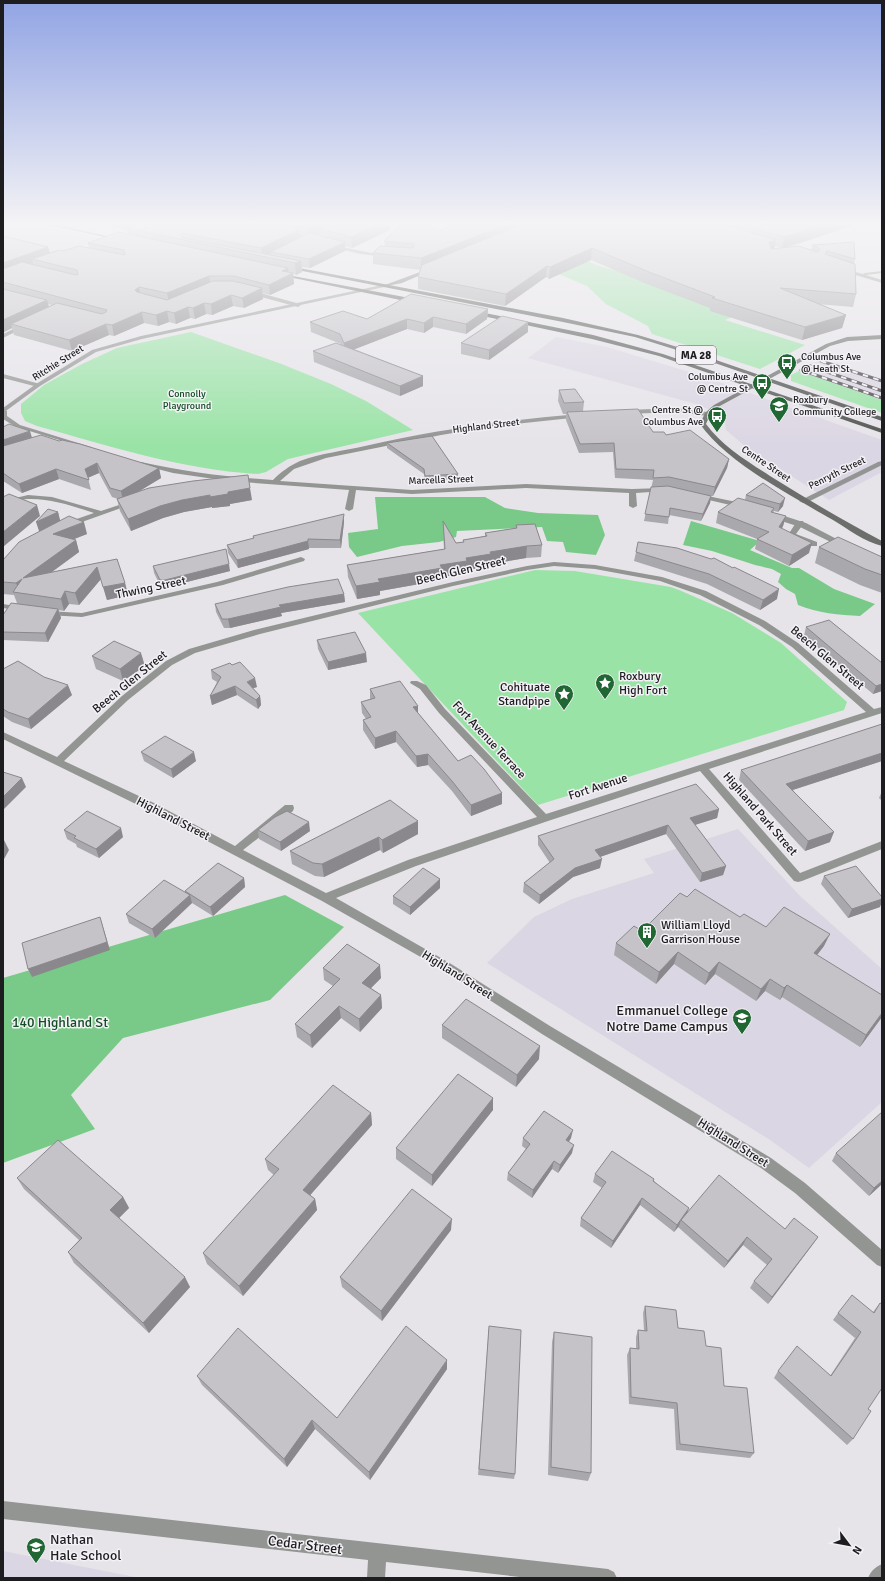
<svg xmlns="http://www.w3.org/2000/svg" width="885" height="1581" font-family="Signika,sans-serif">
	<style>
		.built { fill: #dbd6e3 }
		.green { fill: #9ae3a6 }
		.forest { fill: #79ca88 }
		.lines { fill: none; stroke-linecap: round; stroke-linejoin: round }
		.pedestrian { fill: #939593; fill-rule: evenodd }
		.minor { fill: #939593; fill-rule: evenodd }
		.tertiary { fill: #939593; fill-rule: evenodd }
		.secondary { fill: #6c6e6c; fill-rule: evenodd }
		.primary { fill: #505350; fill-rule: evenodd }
		.rail-casing { stroke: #48474a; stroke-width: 3 }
		.rail { stroke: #f3f1f6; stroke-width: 2; stroke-dasharray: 5.5; stroke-linecap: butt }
		.wall { fill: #a9a8ac; fill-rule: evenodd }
		.shaded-wall { fill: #8a888c }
		.building { fill: #c5c3c8; stroke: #8a888c }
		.labels { text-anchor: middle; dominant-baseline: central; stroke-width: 3; stroke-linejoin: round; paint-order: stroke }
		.far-poi-label { font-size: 10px; fill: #1d1c1e; stroke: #f3f1f6; text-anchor: start }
		.far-street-label { font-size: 10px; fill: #1d1c1e; stroke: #f3f1f6 }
		.far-park-label { font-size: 10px; fill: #124d23; stroke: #f3f1f6 }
		.shield { fill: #f3f1f6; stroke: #5d5c5f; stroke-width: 1 }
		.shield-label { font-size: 11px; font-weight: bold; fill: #1d1c1e }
		.street-label { font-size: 12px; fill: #1d1c1e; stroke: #f3f1f6 }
		.poi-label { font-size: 12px; fill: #1d1c1e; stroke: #f3f1f6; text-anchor: start }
		.near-poi-label { font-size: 14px; fill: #1d1c1e; stroke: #f3f1f6; text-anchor: end }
		.near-park-label { font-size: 14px; fill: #124d23; stroke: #f3f1f6 }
		.near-street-label { font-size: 14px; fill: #1d1c1e; stroke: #f3f1f6 }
	</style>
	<rect width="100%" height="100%" fill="#e6e4e9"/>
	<g class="built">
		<polygon points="3,225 32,225 103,239 3,275"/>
		<polygon points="556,337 607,347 699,375 882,440 882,472 829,500 746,447 726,430 724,416 696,404 528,358"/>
		<polygon points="821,359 882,379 882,400 799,371"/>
		<polygon points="738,829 800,896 882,969 882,1102 809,1168 770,1140 487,963 534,917 572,899 654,873 644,859"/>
		<polygon points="3,1551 135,1577 141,1578 3,1578"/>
	</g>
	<g class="green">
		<polygon points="537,238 596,265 634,276 739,314 725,320 805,345 760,369 652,334 648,326 606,304 587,286 559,274"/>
		<path d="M191 332 279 363 331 384 366 401 413 430 288 459 266 472 258 474C182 470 110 446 37 426L25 421 21 413V404L44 385 82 364 117 348Z"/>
		<polygon points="799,371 882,400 882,413 791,381 791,375"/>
		<polygon points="535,570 575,571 671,587 679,590 732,613 781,643 847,702 844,710 538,805 358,613"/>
	</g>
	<g class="forest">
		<polygon points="375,497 485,497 505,508 538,513 598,515 605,535 596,555 566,552 563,542 547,541 542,527 457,531 456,537 439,542 402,546 357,557 349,547 348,533 378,529"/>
		<path d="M691 521 760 541 750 550 792 568H799L834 589 875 604 860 616C839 615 818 613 798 605L795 594 786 589 778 582 781 574 772 569 755 565 712 551 683 545Z"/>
		<polygon points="285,895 344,927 270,1000 123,1038 71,1095 95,1129 3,1163 3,978"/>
	</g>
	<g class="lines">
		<polygon class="pedestrian" points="797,521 803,521 804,523 796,534 817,542 817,546 811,546 789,537 788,535"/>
		<g class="minor">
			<polygon points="332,245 387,256 385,257 361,254 330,247"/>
			<polygon points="844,269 863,274 865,273 882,271 882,273 866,275 882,280 882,283 842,271"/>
			<polygon points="249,290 300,304 301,305 298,307 247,293 247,291"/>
			<polygon points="22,325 27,326 3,338 3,334"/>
			<polygon points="3,374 40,384 41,385 38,387 3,378"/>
			<polygon points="677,408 707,412 710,414 707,416 677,412 627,414 624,412 627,410"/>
			<polygon points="3,409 7,411 7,416 20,425 91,447 86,448 16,427 3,419"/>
			<path d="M579 414 581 415V417L496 426 441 435 326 458 294 469 280 481 412 490 526 484 632 489 663 488 665 489V491L636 493 637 506 633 508 629 506V493L526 488 412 494 356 490 353 509 349 511 345 509 349 490 228 481 173 473 138 464 141 462C185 472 228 477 273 480 281 472 289 466 300 461 321 453 344 451 365 446 436 430 507 420 579 414Z"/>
			<polygon points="882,461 882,465 806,503 803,503 799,501 878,462"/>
			<polygon points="698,494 746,504 747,506 743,508 696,497 696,495"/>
			<path d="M28 495 52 497 101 511 131 501 135 503 68 527 64 525 65 523 94 513C73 506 50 498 27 499 19 500 11 503 3 505V501Z"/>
			<polygon points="769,513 775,513 806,523 850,546 846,548 843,548 800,527 769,517"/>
			<polygon points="301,557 305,559 304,561 223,585 82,617 47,615 43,613 47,611 82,613 217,582"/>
			<path d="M554 562 595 565 662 577 706 591 765 621 798 643 874 709 882 707V713L709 769 800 873 882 841V849L802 881 798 882 794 881 700 771 548 821 416 866 336 898 448 962 550 1026 771 1158 805 1183 882 1250V1267L877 1265 795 1193 761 1168 542 1034 440 968 322 901 146 809 3 739V732L57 757 122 696 166 661 189 649 254 630 453 582 527 566ZM554 566 595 569 660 581 700 595 759 625 792 647 866 712 546 814 445 709 426 685 417 681H411L410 683 420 689 439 713 537 817 408 860 326 893 243 850 293 811 294 808 293 805H285L235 846 154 803 64 761 128 700 172 665 195 653 260 634 453 586 527 570Z"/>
			<polygon points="3,604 21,607 25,609 21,611 3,608"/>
			<polygon points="3,1501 608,1569 614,1572 617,1578 529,1578 386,1562 385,1578 367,1578 368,1560 3,1519"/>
			<path d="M882 1564V1578H868C871 1571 875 1567 882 1564Z"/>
		</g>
		<polygon class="tertiary" points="387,284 389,286 142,339 96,352 40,386 3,413 3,408 36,384 92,350 141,336"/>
		<g class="secondary">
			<polygon points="428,269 432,270 402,283 387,286 385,285"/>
			<path d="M882 335V339L848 341 830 346 718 407 710 415 706 424C722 446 747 461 770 476 807 499 844 521 882 541V546C865 542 848 529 833 520 793 497 726 462 700 424L705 413 714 405 826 344 847 337Z"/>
		</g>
		<g class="primary">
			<polygon points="50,225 56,225 121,239 119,240"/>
			<polygon points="289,266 563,318 638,335 684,349 882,417 882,421 680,351 635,337 563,322 287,268"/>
			<polygon points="277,273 415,299 418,301 415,303 279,275"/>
			<polygon points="475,311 593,335 663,354 882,429 882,433 659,356 592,339 473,314 472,313"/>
		</g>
		<g class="rail-casing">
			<g id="rail">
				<polyline points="821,361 882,381"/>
				<polyline points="810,366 882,391"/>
				<polyline points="801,370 882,398"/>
			</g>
		</g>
		<use href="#rail" class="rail"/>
	</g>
	<g class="wall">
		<path d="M101 224H390V230L352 248 345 246V251L310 268 302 267V272L296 275 293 274 294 284 270 295 262 293 263 299 244 308 233 306 212 315 206 314 195 319 190 318 176 324 169 322 158 326 144 323 114 336 109 335 72 351 14 335 12 328 4 332H3V236L48 247 50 253 89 248 88 243 128 234 127 230ZM48 304 52 305 49 307Z"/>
		<path d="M455 224H857L785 248 811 250 812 245 855 259 854 264 856 294 853 307 817 304 846 315 842 328 802 340 710 311V308L647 284 591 260 549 279 546 277 505 306 418 289V277L421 270 373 264V253L385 246 384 241 439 231ZM775 246 780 248 774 249Z"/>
		<polygon points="488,309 487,319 466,334 433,327 424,333 407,329 354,349 423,376 423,386 400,396 314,362 313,351 341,344 311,332 310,322 367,319"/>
		<polygon points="528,332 489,360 461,354 461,343"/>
		<polygon points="559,390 584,402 583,411 653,432 666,435 729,459 727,468 713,496 711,496 710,503 701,521 669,515 668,524 644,521 653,480 615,478 613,452 579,453 566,420 566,414 563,414 558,401"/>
		<polygon points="3,427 32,438 59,441 159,468 161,478 138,492 252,500 230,504 230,506 212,508 212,507 184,512 163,518 131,531 120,511 117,499 118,499 112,497 99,473 88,478 91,490 59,479 22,493 3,481"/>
		<polygon points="387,443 458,474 458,479 425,481 424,474 387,448"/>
		<polygon points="763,483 783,506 778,512 774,511 773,513 786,516 783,526 782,529 809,553 789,566 755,549 757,539 716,523 718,512 745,500 746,495"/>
		<polygon points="58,512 60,521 87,534 73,539 76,540 79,552 52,572 117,559 125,583 128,595 107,600 101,579 79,605 69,604 64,611 59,610 61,618 48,642 3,640 3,615 17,603 14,595 3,594 3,560 39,532"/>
		<polygon points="443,521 456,543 463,542 463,540 485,536 485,533 516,528 516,525 542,545 541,557 526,558 491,564 491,566 467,570 467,573 442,577 442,580 380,591 380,595 357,599 348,577 347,565 444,549 443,533"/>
		<polygon points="344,522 341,548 309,548 309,549 238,568 228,553 227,545 253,539 253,536"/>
		<polygon points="819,547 879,556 882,557 882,593 860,585 815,563"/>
		<polygon points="636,552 733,568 777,599 760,610 707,584 634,561"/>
		<polygon points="153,566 230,571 167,587 161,587 154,573"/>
		<polygon points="344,594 345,602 281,613 282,616 230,628 224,628 216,612 215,604"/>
		<polygon points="806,627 882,663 882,691 873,694 804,636"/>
		<polygon points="317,640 367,662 328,670 318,649"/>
		<polygon points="92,656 145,666 123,681 96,669"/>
		<polygon points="3,669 72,695 31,729 12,722 3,716"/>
		<polygon points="211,670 257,687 253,688 260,696 261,705 258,709 237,695 212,705 210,696 217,682 212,679"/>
		<polygon points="370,689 418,706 418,713 458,761 502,804 471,816 452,791 428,765 417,767 396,742 375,749 363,730 363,720 366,719 362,713 361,702 370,699"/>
		<polygon points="882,724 882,761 793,790 830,842 805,851 739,780 741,770"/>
		<polygon points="141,752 196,761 173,778 144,761"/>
		<polygon points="882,791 882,801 879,798"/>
		<polygon points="390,800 418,834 383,853 380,850 324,877 315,876 292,864 290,851"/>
		<polygon points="719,809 717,818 695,825 726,866 723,875 700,882 666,834 600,857 600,868 573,877 539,904 523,892 524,883 550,863 538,845 538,836"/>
		<polygon points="64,830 123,837 99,858 77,847 76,844 67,839"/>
		<polygon points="258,830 310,831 281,851 259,839"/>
		<polygon points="824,876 880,907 848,918 821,884"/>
		<polygon points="244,878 245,887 213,916 192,903 155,938 129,923 126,914 185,892 185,891"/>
		<polygon points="440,888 410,915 393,904 393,896"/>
		<polygon points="687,897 766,927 824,946 817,955 882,1017 860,1047 782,997 780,1000 765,991 756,1001 715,974 705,985 674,964 656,984 614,955 616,943 642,931"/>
		<polygon points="323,968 381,978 371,988 381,995 382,1008 360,1032 341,1018 312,1048 297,1037 295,1024 333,986 324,980"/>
		<polygon points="442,1025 539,1059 516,1087 442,1038"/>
		<polygon points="493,1098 493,1110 432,1186 396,1159 396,1148"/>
		<polygon points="371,1113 372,1125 310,1195 315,1199 317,1210 243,1296 207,1264 203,1253 274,1175 268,1170 265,1159"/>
		<polygon points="523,1138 571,1138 569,1142 572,1153 558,1173 552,1169 532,1198 507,1180 508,1173 526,1149 522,1146"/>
		<polygon points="836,1153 882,1184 869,1196 832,1161"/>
		<polygon points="595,1174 654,1179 654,1181 688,1212 785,1229 818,1237 813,1244 768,1304 750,1288 754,1281 767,1265 743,1245 724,1268 678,1227 679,1226 674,1232 640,1205 611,1248 580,1226 581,1218 602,1188 593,1182"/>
		<polygon points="17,1178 123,1197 129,1208 119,1218 190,1287 149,1333 74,1263 68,1252 79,1240 24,1189"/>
		<polygon points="451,1230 382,1321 342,1287 340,1277"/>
		<polygon points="880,1303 868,1409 853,1439 847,1445 774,1378 778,1371 830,1376 855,1338 833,1320 838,1313 873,1312"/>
		<polygon points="645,1306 706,1346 724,1386 754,1453 750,1458 676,1450 674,1409 629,1404 627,1355 630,1348 636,1349 636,1337 638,1330 644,1331 643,1313"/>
		<polygon points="489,1326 515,1474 514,1479 478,1475"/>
		<polygon points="554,1332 591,1473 588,1481 548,1475 552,1342"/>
		<polygon points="447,1369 370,1480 315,1429 287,1467 202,1385 197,1376 337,1418"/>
	</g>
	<g class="shaded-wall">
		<polygon points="315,224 352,224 319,228 319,234 309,237 308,226"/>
		<polygon points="379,224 390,224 390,230 352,248 351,237"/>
		<polygon points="508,224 535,224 421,270 421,258"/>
		<polygon points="729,224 760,224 742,225 741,231 727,235"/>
		<polygon points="825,224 857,224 782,249 784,237"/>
		<polygon points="300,229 301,239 271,252 271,255 262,257 261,248"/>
		<polygon points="776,240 774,251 767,253 769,242"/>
		<polygon points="345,242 345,251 310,268 309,259"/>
		<polygon points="48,247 51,257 32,259 33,263 3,274 3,263"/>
		<polygon points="592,248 591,260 549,279 550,267"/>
		<polygon points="301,261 302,272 296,275 295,263"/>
		<polygon points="547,266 546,277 505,306 506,294"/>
		<polygon points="288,268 289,275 293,273 294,284 270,295 269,285 282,271"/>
		<polygon points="209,276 211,286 169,303 167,293"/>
		<polygon points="139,287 141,298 135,290"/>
		<polygon points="262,288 263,299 244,308 242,298"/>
		<polygon points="231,295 233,306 212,315 211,304"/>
		<polygon points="47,300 50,310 11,324 12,328 4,332 3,329 3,320"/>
		<polygon points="204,303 206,314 195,319 193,308"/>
		<polygon points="188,307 190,318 176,324 174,313"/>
		<polygon points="488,309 487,319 466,334 466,324"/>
		<polygon points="167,311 169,322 158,326 156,315"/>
		<polygon points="142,312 144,323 114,336 112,325"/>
		<polygon points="846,315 842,328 802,340 805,327"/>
		<polygon points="433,317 433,327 424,333 424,323"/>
		<polygon points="407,319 407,329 345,353 344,343"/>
		<polygon points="528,322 528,332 489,360 489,350"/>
		<polygon points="106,324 109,335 72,351 69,340"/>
		<polygon points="423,376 423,386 400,396 400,386"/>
		<polygon points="30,431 33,441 3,450 3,440"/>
		<polygon points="729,459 727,468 713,496 715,487"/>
		<polygon points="97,463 99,473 87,478 85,469"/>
		<polygon points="159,468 161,478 123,501 121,491"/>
		<polygon points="56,469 59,479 22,493 19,484"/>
		<polygon points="250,488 252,500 230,504 230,506 212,508 212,507 184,512 163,518 131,531 128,519 160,506 182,500"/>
		<polygon points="711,496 710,503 701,521 703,514"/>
		<polygon points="785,498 783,506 778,512 780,504"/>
		<polygon points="37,505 40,516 3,547 3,532"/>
		<polygon points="58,512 61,524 40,534 36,522"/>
		<polygon points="344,514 344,522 341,548 340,540"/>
		<polygon points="786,516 783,526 776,538 779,527"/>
		<polygon points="84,522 87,534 57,546 53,534"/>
		<polygon points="308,539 309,549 238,568 237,560"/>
		<polygon points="76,540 79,552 27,590 23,578"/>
		<polygon points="812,543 809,553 789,566 792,555"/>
		<polygon points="527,546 526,558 491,564 491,566 467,570 467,573 442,577 442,580 380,591 380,595 357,599 356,586 378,579 440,565 490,552"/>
		<polygon points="229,564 230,571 167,587 165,580"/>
		<polygon points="97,567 101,579 79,605 75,593"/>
		<polygon points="22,579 20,593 16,583"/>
		<polygon points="125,583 128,595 107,600 103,587"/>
		<polygon points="779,589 777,599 760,610 763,600"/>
		<polygon points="65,591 69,604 64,611 61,599"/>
		<polygon points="344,594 345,602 281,613 282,616 230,628 228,619 279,605"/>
		<polygon points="58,609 61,618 48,642 45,633"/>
		<polygon points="141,653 145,666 123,681 120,669"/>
		<polygon points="366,653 367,662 328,670 328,662"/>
		<polygon points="255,678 257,687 248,690 247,682"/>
		<polygon points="882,684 882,691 873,694 876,686"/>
		<polygon points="68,685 72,695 31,729 28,719"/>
		<polygon points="235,686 237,695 212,705 210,696"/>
		<polygon points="260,696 261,705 258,709 256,700"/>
		<polygon points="418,706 418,717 413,707"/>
		<polygon points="396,731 396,742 375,749 375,738"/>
		<polygon points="194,752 196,761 173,778 171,769"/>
		<polygon points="882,753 882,761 783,793 786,784"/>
		<polygon points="428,754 428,765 417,767 416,756"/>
		<polygon points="22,778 26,787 3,810 3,797"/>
		<polygon points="502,793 502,804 471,816 471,805"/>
		<polygon points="719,809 717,818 688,827 690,818"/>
		<polygon points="418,821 418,834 383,853 382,840"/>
		<polygon points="309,822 310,831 281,851 280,842"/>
		<polygon points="668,825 666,834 594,859 595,850"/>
		<polygon points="121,828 123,837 99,858 96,849"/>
		<polygon points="834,832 830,842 805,851 808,841"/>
		<polygon points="379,837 380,850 324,877 322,864"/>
		<polygon points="4,840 9,850 3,861 3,842"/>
		<polygon points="602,859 600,868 573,877 539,904 540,895 575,868"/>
		<polygon points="726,866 723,875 700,882 702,873"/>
		<polygon points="244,878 245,887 213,916 210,907"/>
		<polygon points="440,879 440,888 410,915 410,907"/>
		<polygon points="190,895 192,903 155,938 152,929"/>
		<polygon points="882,899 882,902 880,907 848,918 852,909"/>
		<polygon points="100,917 110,950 32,977 28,969"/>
		<polygon points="830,934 824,946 809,965 814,953"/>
		<polygon points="678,952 674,964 656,984 659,972"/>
		<polygon points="719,962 715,974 705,985 709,973"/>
		<polygon points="380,965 381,978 364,995 362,983"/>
		<polygon points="770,979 765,991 756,1001 761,989"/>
		<polygon points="787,985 782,997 780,1000 784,988"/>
		<polygon points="381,995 382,1008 360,1032 359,1019"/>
		<polygon points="339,1006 341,1018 312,1048 310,1035"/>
		<polygon points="882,1013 882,1017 860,1047 866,1035"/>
		<polygon points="540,1046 539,1059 516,1087 517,1075"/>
		<polygon points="493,1098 493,1110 432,1186 432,1175"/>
		<polygon points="371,1113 372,1125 305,1201 303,1190"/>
		<polygon points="573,1130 571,1138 564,1148 566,1140"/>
		<polygon points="574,1145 572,1153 558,1173 560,1165"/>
		<polygon points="554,1161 552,1169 532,1198 533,1190"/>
		<polygon points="882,1181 882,1184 869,1196 874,1188"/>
		<polygon points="123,1197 129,1208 116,1221 110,1210"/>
		<polygon points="642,1198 640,1205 611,1248 613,1241"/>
		<polygon points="315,1199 317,1210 243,1296 239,1286"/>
		<polygon points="689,1208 686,1216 681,1220 679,1226 674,1232 677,1225"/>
		<polygon points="452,1219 451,1230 382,1321 381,1311"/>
		<polygon points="747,1237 743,1245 724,1268 728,1261"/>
		<polygon points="818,1237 813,1244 768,1304 772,1297"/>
		<polygon points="185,1277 190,1287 149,1333 143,1323"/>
		<polygon points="447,1360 447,1369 370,1480 369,1472"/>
		<polygon points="312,1420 315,1429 287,1467 284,1459"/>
	</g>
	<g class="building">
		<polygon points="138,224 283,224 300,229 261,248 182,233 180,234 183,238 301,261 295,263 127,228"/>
		<polygon points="300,224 315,224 308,226"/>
		<polygon points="332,224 379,224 351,237 319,228"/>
		<polygon points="402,224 428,224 439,231 455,224 508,224 421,258 373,253 380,246 412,248 414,247 414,244 384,241"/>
		<polygon points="522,224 729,224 730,226 776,240 769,242 771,249 799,246 817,252 819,251 819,248 812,245 854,242 855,259 827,251 825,254 855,264 856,294 780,288 846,315 805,327 712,298 715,297 649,272 592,248 550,267 547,266 506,294 418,277 422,265"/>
		<polygon points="743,224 825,224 784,237 742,225"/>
		<polygon points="119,232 288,268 282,271 293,273 269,285 234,276 209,276 167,293 139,287 135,290 137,292 167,300 213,281 233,281 262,288 242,298 231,295 211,304 204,303 193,308 188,307 174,313 167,311 156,315 142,312 112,325 106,324 69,340 11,324 57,303 102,314 106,312 107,310 3,282 3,269 22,262 76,275 78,274 77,270 32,259 59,250 63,251 79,246 125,255 124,250 88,243"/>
		<polygon points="309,233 345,242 309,259 271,252"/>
		<polygon points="3,236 48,247 3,263"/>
		<polygon points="3,289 47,300 3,320"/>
		<polygon points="411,294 488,309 466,324 433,317 424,323 407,319 344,343 340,334 310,322 343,311 367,319"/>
		<polygon points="502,316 528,322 489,350 461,343"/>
		<polygon points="336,343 423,376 400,386 313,351"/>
		<polygon points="575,389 584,402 564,403 559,390"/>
		<polygon points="638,409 653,432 664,432 666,435 690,430 729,459 715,487 669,477 653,478 654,470 616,469 614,443 580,444 567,412"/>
		<polygon points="9,424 30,431 3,440 3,427"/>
		<polygon points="41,435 59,441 62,440 80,444 159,468 121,491 110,488 97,463 85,469 89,480 56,469 19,484 3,473 3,446"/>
		<polygon points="432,436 458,474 425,476 424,469 387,443"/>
		<polygon points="248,475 250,488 228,492 228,494 210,497 210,495 182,500 160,506 128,519 117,499 149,488 193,481"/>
		<polygon points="763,483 785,498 780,504 746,495"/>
		<polygon points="668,486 711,496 703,514 670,508 669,517 645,514 651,487"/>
		<polygon points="9,494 37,505 3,532 3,497"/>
		<polygon points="738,498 774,508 771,512 786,516 779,527 812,543 792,555 757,539 769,532 718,512"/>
		<polygon points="48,509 58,512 36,522"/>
		<polygon points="344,514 340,540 308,539 308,541 237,560 227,545 254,538 253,536"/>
		<polygon points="69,516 84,522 53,534 76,540 23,578 117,559 125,583 103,587 97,567 75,593 65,591 61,599 13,592 22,579 16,583 3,582 3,560 19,542"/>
		<polygon points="443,521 456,543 464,542 463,540 487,536 485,533 517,528 516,525 535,524 542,545 527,546 490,552 491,554 466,558 467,561 440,565 442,568 378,579 380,582 356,586 347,565 445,549"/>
		<polygon points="838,537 882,557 882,575 865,569 819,547"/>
		<polygon points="638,542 677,548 711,559 714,558 733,568 734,567 779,589 763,600 709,574 636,552"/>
		<polygon points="226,549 229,564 165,580 160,580 153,566"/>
		<polygon points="338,579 344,594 279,605 281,607 228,619 222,619 215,604 288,587"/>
		<polygon points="11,603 58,609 45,633 3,632 3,615"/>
		<polygon points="829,620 882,663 882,684 876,686 806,627"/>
		<polygon points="355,632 366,653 328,662 317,640"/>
		<polygon points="114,641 141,653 120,669 92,656"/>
		<polygon points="18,661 44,677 68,685 28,719 8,712 3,709 3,669"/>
		<polygon points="240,662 255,678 247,682 260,696 256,700 235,686 210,696 221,677 211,670 230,663 232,665"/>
		<polygon points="400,681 418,706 413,707 458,761 471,755 484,769 502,793 471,805 452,781 428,754 416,756 396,731 375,738 363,720 371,717 361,702 375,698 370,689"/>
		<polygon points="882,724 882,753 786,784 834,832 808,841 741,770"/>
		<polygon points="165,736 194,752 171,769 141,752"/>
		<polygon points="3,772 22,778 3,797"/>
		<polygon points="696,784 719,809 690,818 726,866 702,873 668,825 595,850 602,859 575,868 540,895 524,883 554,859 538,836"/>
		<polygon points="390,800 418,821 382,840 379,837 322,864 313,863 290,851"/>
		<polygon points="87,811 121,828 96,849 74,838 76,836 64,830"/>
		<polygon points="287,811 309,822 280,842 258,830 275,817"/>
		<polygon points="218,863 244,878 210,907 185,891"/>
		<polygon points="856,866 882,897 882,899 852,909 824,876"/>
		<polygon points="423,868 440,879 410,907 393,896"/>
		<polygon points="164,880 190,895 152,929 126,914"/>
		<polygon points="695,889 740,917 744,914 766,927 784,907 830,934 814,953 882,995 882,1013 866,1035 787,985 784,988 770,979 761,989 719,962 709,973 678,952 659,972 616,943 634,926 642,931 680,893 687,897"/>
		<polygon points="100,917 107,942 28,969 22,943"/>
		<polygon points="347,944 380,965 362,983 381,995 359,1019 339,1006 310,1035 295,1024 340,979 323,968"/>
		<polygon points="466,999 540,1046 517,1075 442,1025"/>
		<polygon points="458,1074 493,1098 432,1175 396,1148"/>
		<polygon points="333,1085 371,1113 303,1190 315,1199 239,1286 203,1253 279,1169 265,1159"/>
		<polygon points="544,1111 573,1130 566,1140 574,1145 560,1165 554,1161 533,1190 508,1173 530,1144 523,1138"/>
		<polygon points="882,1112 882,1181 874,1188 836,1153"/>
		<polygon points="58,1140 123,1197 110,1210 185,1277 143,1323 68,1252 82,1238 17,1178"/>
		<polygon points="612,1151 654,1179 653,1181 689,1208 677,1225 642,1198 613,1241 581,1218 606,1182 595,1174"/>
		<polygon points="719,1175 785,1229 794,1218 818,1237 772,1297 754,1281 772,1259 747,1237 728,1261 681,1220"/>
		<polygon points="412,1189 452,1219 381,1311 340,1277"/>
		<polygon points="852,1295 874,1313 880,1303 882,1304 882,1388 868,1409 871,1411 853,1439 778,1371 797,1346 831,1376 861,1332 838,1313"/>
		<polygon points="645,1306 676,1310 678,1328 704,1331 706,1346 721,1348 724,1386 747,1388 754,1453 680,1444 677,1403 631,1397 630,1348 639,1349 638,1330 647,1331"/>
		<polygon points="406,1326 447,1360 369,1472 312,1420 284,1459 197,1376 238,1328 337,1418"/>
		<polygon points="489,1326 521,1330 515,1474 479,1469"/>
		<polygon points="554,1332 592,1337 591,1473 551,1467"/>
	</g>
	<linearGradient id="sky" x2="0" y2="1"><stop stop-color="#91a4e4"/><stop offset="0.5" stop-color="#f4f3f5"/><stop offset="1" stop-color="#f4f3f5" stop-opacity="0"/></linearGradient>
	<rect width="885" height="446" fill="url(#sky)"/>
	<defs>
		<g id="bus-pin" transform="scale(1)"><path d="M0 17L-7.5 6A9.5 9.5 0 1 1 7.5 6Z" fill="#216733" stroke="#f3f1f6"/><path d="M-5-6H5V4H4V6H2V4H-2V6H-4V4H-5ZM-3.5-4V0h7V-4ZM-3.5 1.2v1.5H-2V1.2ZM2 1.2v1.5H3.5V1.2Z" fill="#fff"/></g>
		<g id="university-pin" transform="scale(1)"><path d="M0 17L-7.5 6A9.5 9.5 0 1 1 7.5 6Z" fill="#216733" stroke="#f3f1f6"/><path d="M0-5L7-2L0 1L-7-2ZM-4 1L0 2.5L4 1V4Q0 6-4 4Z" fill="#fff"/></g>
		<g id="sight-pin" transform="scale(1)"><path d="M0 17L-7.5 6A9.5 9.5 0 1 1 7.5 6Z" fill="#216733" stroke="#f3f1f6"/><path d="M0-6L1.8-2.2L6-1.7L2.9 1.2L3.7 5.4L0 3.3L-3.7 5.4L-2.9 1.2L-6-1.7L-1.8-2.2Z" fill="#fff"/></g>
		<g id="building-pin" transform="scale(1)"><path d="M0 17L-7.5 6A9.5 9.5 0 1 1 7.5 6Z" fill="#216733" stroke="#f3f1f6"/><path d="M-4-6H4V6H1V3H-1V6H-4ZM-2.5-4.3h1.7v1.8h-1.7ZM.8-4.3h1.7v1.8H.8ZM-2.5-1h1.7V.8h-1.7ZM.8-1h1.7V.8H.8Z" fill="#fff"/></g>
		<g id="school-pin" transform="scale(1)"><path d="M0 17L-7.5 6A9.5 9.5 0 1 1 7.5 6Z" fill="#216733" stroke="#f3f1f6"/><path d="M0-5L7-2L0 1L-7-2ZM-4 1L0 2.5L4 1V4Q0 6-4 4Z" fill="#fff"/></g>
	</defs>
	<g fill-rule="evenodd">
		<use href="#bus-pin" x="787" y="363"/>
		<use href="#bus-pin" x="762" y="383"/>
		<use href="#university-pin" x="779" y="406"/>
		<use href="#bus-pin" x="717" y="416"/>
		<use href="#sight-pin" x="605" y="683"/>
		<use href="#sight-pin" x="564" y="694"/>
		<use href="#building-pin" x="647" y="932"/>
		<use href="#university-pin" x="742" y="1018"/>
		<use href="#school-pin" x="36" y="1547"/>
	</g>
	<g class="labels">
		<g class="far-poi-label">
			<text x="801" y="357">Columbus Ave<tspan x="801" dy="12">@ Heath St</tspan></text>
			<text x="748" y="377" text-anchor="end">Columbus Ave<tspan x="748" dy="12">@ Centre St</tspan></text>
			<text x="793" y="400">Roxbury<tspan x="793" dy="12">Community College</tspan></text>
			<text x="703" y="410" text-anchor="end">Centre St @<tspan x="703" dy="12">Columbus Ave</tspan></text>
		</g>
		<g class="far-street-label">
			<text transform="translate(58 363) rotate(-32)">Ritchie Street</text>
			<text transform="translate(486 426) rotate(-7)">Highland Street</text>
			<text transform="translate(766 464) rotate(34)">Centre Street</text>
			<text transform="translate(837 473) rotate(-26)">Penryth Street</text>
			<text transform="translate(441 480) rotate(-2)">Marcella Street</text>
		</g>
		<g class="far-park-label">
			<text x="187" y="394">Connolly<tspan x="187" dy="12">Playground</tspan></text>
		</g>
		<rect class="shield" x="676" y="346" width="40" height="18" rx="3"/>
		<g class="shield-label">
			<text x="696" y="355">MA 28</text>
		</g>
		<g class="street-label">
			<text transform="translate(461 571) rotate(-13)">Beech Glen Street</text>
			<text transform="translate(151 588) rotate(-12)">Thwing Street</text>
			<text transform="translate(827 658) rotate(40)">Beech Glen Street</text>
			<text transform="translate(130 682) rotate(-39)">Beech Glen Street</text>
			<text transform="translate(489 740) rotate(47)">Fort Avenue Terrace</text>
			<text transform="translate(598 787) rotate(-18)">Fort Avenue</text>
			<text transform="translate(760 814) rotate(49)">Highland Park Street</text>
			<text transform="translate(173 819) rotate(27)">Highland Street</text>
			<text transform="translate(457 975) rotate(32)">Highland Street</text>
			<text transform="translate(733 1143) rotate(32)">Highland Street</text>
		</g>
		<g class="poi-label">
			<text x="619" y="676">Roxbury<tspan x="619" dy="14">High Fort</tspan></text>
			<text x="550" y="687" text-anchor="end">Cohituate<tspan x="550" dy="14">Standpipe</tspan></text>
			<text x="661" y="925">William Lloyd<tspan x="661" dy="14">Garrison House</tspan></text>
		</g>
		<g class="near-poi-label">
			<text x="728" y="1010">Emmanuel College<tspan x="728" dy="16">Notre Dame Campus</tspan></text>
			<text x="50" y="1539" text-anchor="start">Nathan<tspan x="50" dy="16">Hale School</tspan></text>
		</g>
		<g class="near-park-label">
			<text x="60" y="1022">140 Highland St</text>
		</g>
		<g class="near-street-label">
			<text transform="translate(305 1545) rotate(7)">Cedar Street</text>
		</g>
	</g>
	<rect width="885" height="1581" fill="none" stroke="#1d1c1e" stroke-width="8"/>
	<g transform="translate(849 1545) rotate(122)" stroke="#f3f1f6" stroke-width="3" paint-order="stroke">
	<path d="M0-3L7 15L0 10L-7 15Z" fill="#1d1c1e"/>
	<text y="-6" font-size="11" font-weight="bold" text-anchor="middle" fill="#1d1c1e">N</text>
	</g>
</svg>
